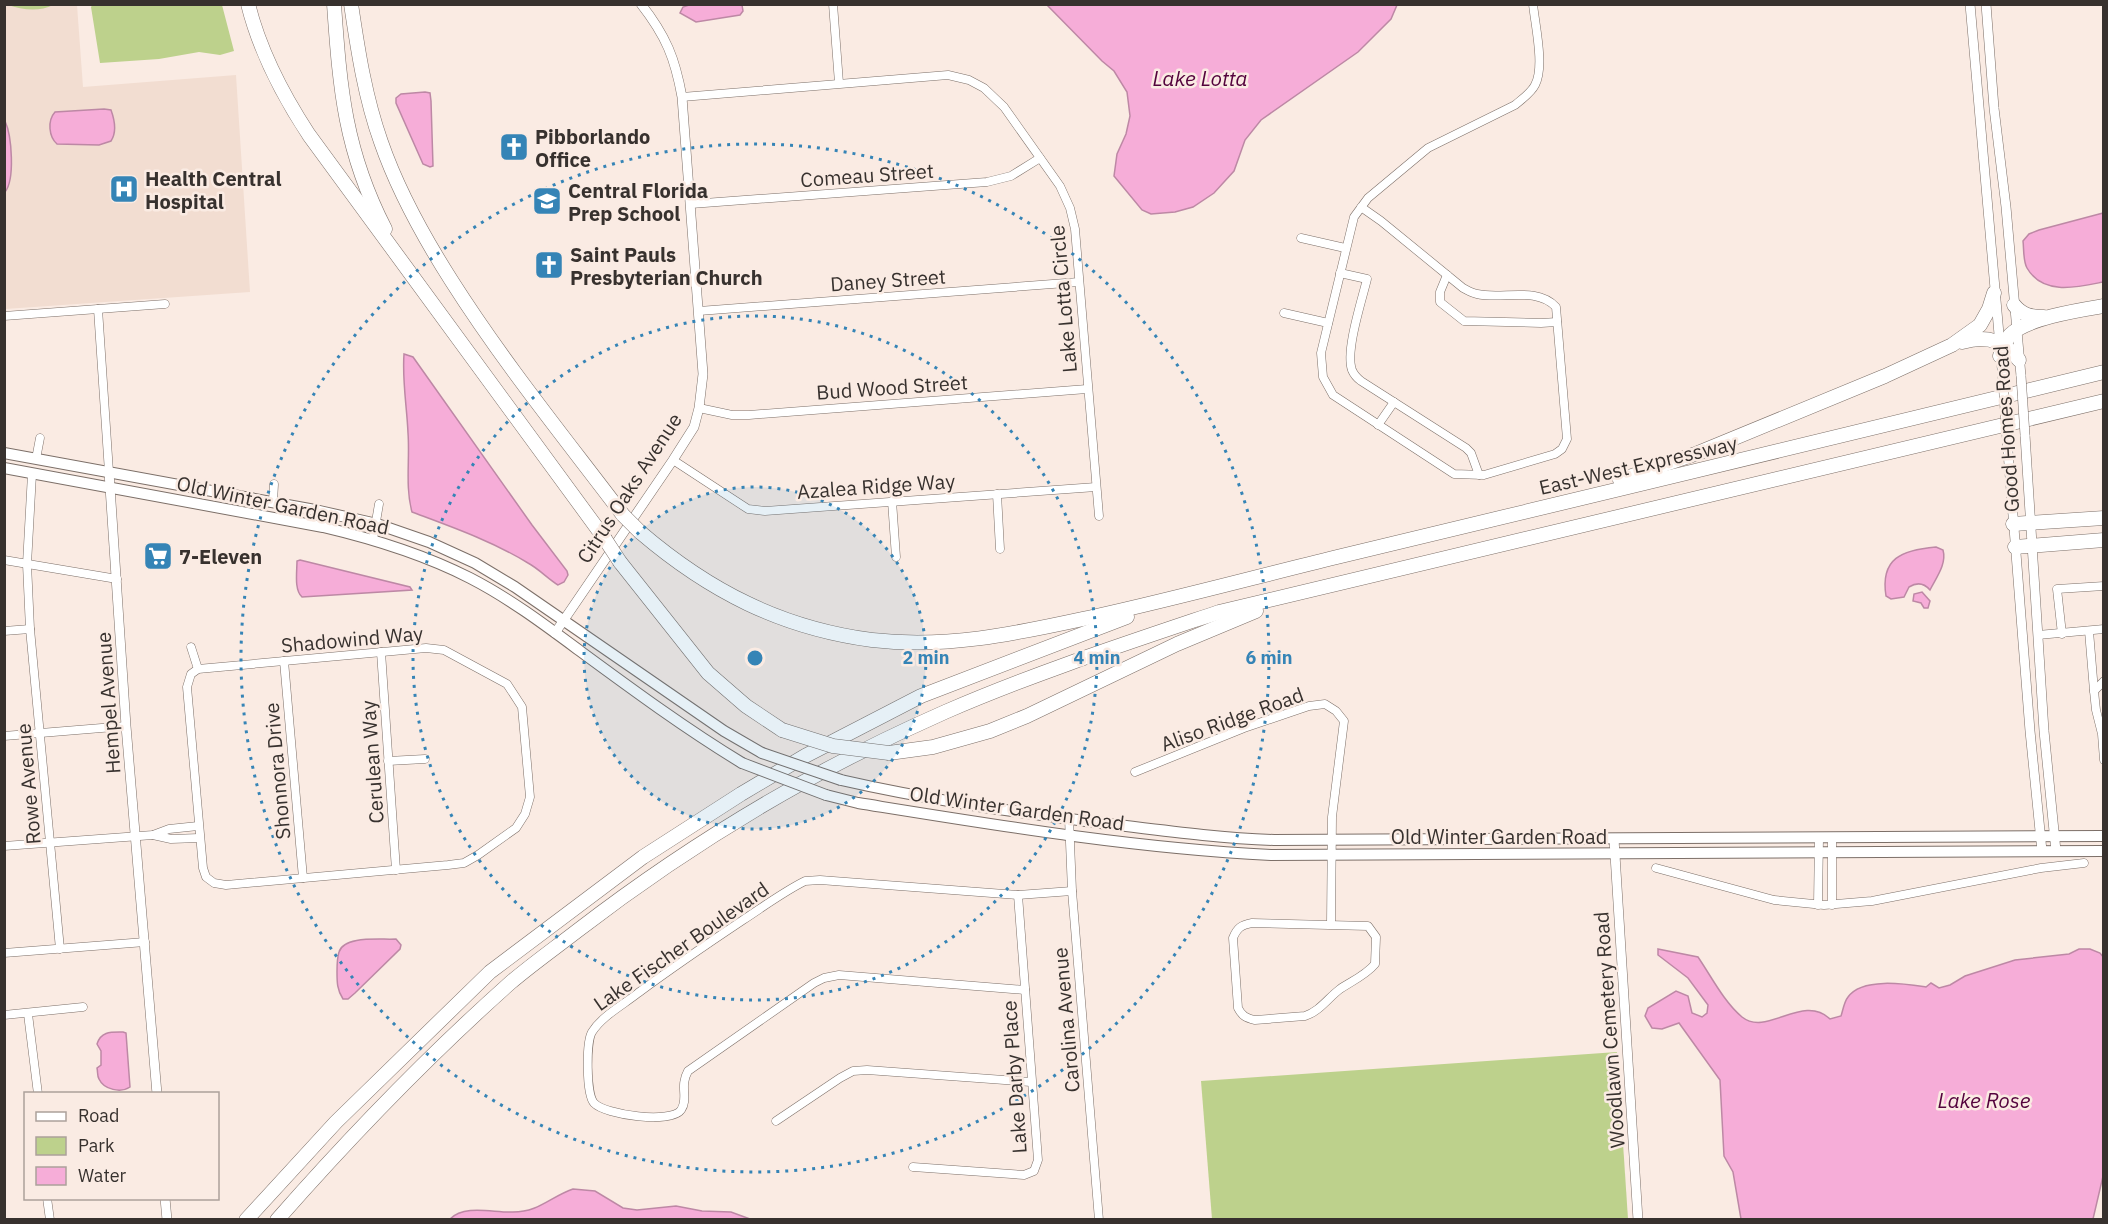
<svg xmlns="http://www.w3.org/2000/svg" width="2108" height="1224" font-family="'IBM Plex Sans',sans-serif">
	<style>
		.built { fill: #f2ddd1 }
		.green { fill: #bdd18c }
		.water { fill: #f6add8; stroke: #bd88a5; stroke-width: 1.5 }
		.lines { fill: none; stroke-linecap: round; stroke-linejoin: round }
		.minor-casing { stroke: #7c6f68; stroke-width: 9 }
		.tertiary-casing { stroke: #7c6f68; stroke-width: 10 }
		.secondary-casing { stroke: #7c6f68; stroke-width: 12 }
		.motorway-casing { stroke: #7c6f68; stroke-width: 15 }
		.minor { stroke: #fff; stroke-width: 8 }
		.tertiary { stroke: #fff; stroke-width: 9 }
		.secondary { stroke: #fff; stroke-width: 10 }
		.motorway { stroke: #fff; stroke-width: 14 }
		.tertiary-bridge-casing { stroke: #7c6f68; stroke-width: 10; stroke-linecap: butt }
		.secondary-bridge-casing { stroke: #7c6f68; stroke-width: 12; stroke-linecap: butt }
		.motorway-bridge-casing { stroke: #7c6f68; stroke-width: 15; stroke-linecap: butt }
		.tertiary-bridge { stroke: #fff; stroke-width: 9 }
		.secondary-bridge { stroke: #fff; stroke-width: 10 }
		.motorway-bridge { stroke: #fff; stroke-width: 14 }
		.ring { fill: none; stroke: #3584b6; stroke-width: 3; stroke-dasharray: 3 6 }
		.labels { text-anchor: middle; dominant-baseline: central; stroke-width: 5; stroke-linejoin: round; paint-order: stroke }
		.poi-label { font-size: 20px; font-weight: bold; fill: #37312e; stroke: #faebe3; text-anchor: start }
		.street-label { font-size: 20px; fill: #37312e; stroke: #faebe3 }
		.water-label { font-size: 21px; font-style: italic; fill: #54033d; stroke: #faebe3 }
		.centre { fill: #3584b6; stroke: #faebe3; stroke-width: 3 }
		.ring-label { font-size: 18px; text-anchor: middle; font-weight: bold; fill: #3584b6; stroke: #faebe3; stroke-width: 5; stroke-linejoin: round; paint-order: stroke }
	</style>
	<rect width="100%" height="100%" fill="#faebe3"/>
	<polygon class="built" points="5,5 77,5 83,87 236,75 250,292 5,309"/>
	<g class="green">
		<polygon points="93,4 222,5 234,51 220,55 199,52 159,59 100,63 91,7"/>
		<path d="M8 5H53C40 12 22 10 8 5Z"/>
		<polygon points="1617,1052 1628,1219 1212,1219 1201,1081"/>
	</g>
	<g class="water">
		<polygon points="689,5 742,5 743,11 740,15 696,22 680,13 683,7"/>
		<polygon points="1047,5 1397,5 1391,19 1358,52 1261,120 1245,140 1234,171 1214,193 1193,207 1175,212 1151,214 1142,210 1114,176 1117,154 1126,134 1130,116 1127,92 1114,71 1102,61"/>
		<polygon points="425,92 430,93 431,101 433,166 430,167 423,164 396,103 396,98 401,94"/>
		<path d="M104 109 111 110C115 121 117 132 111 141L99 145 57 144C49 137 47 121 55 112Z"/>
		<path d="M5 121C12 136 15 180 5 192Z"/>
		<path d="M2103 213V282C2078 287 2043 296 2027 268 2023 261 2024 249 2023 241L2029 234 2039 230Z"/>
		<path d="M404 354 413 357 532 525 567 571 568 575 564 582 558 585C547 578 539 569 528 563 492 541 452 527 412 512 405 487 410 459 408 433 407 407 402 381 404 354Z"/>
		<path d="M1936 547 1943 550C1947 564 1936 578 1930 590 1924 583 1917 582 1909 587L1904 597 1891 599 1886 596C1880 558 1902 550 1936 547Z"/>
		<path d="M300 560 410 587 412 590 302 597C294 590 297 572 297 561Z"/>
		<polygon points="1922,592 1930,601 1928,608 1924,608 1921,603 1913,601 1914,594"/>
		<path d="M396 939 401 945 400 949 355 993 348 999H343C337 990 337 982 337 972 337 966 337 958 339 952 344 935 381 940 396 939Z"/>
		<path d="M1658 949 1698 957C1711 976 1724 1002 1742 1017 1767 1037 1803 993 1830 1019L1841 1016C1843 1010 1844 1002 1848 997 1862 977 1906 984 1926 987L1931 983 1939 988 1950 985 1965 976 2015 960 2069 954 2079 949H2090L2100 953 2104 958V1172L2093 1219H1741L1733 1172 1724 1156 1720 1080 1679 1023 1662 1029 1652 1028 1645 1016 1648 1008 1676 991 1688 996 1692 1013 1702 1017 1707 1013 1708 1005 1688 978 1658 955Z"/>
		<path d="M123 1032 126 1033 130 1087C121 1093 104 1090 99 1079 97 1076 98 1072 97 1068L101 1065V1051L97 1044C101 1031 111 1032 123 1032Z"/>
		<path d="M573 1189 595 1191 623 1208 637 1210 676 1206 702 1211 731 1212 750 1219H450C465 1204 494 1213 513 1212 539 1212 550 1197 573 1189Z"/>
	</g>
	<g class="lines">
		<g class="minor-casing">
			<g id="minor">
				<polyline points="833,4 839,83"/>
				<polyline points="682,97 948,75 969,80 984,88 1004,107 1060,186 1070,208 1075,229 1099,516"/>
				<polyline points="691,204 987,182 1011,176 1040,158"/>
				<path d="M1361 207 1381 221 1463 288C1467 290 1472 293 1477 294 1502 300 1536 286 1556 307L1567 439 1562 449 1555 454 1484 475 1454 474 1333 395 1323 377 1321 353 1354 217 1368 198 1428 148 1515 105C1522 99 1531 93 1535 85 1545 67 1535 25 1533 4"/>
				<polyline points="1301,238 1345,248"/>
				<path d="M1340 273 1367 279C1362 300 1345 351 1352 370 1354 375 1357 378 1361 381L1466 448 1471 453 1479 475"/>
				<polyline points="1447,275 1440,292 1440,302 1464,321 1541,323 1557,322"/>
				<polyline points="98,309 109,472"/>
				<polyline points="699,311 1079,282"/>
				<polyline points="1284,313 1328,323"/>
				<polyline points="4,316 165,304"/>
				<polyline points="699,408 732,415 749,415 1087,389"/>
				<polyline points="1378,425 1394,402"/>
				<polyline points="36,459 40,438"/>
				<polyline points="673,460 748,509 765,511 1096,487"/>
				<polyline points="32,474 27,564 30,629 60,949"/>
				<polyline points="997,494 1000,549"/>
				<polyline points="892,501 896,557"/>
				<polyline points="273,502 274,484"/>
				<polyline points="373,539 379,504"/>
				<polyline points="4,560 117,579"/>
				<polyline points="4,631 30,629"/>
				<polyline points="2089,631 2094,691 2096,710 2102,734 2104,760"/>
				<polyline points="2062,634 2057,589 2104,586"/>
				<polyline points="2038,635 2104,629"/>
				<polyline points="191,647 198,669"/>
				<polygon points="426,648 444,650 507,684 522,707 530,797 525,814 516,828 478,855 464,863 448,865 226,885 214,883 206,877 203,868 187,687 191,674 198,669"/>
				<polyline points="381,652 396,870"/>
				<polyline points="284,661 303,878"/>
				<polyline points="2094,691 2104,681"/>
				<polyline points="4,736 126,726"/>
				<polyline points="388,761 425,759"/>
				<polyline points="1135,772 1244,728 1309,706 1325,704 1336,711 1344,721 1332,817 1331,924"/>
				<polyline points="1069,818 1072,891 1099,1220"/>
				<polyline points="153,835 171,839 199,838"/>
				<polyline points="1832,837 1832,905"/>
				<polyline points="4,846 153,835 169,829 198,826"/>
				<polyline points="1656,868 1774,900 1824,905 1872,901 2041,868 2084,863"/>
				<polyline points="1818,905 1819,837"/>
				<path d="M1252 923 1368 926 1376 937 1375 964C1366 975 1352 981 1340 989 1328 998 1320 1011 1305 1016L1255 1020C1246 1018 1242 1016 1238 1008L1233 938C1237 928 1241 925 1252 923Z"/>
				<polyline points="4,953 145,942"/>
				<path d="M1025 990 839 975 824 978 814 983 688 1071C679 1087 689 1098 681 1110 671 1124 605 1115 594 1103 586 1094 586 1042 592 1032 602 1016 623 1005 638 993 672 968 707 944 743 920 763 907 783 892 805 881L820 880 1018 895 1072 891"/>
				<polyline points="28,1014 38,1094"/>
				<polyline points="4,1015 83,1007"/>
				<polyline points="776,1121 840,1078 853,1071 867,1070 1031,1082"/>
				<polyline points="913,1167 1024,1175 1034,1171 1038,1160 1018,895"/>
				<polyline points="47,1198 50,1220"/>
			</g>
		</g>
		<g class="tertiary-casing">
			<g id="tertiary">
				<polyline points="1970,4 2003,380"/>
				<polyline points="1986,4 1994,108 2006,207 2021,376"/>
				<polyline points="2025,435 2044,731 2056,851"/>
				<polyline points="2007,439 2030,731 2042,851"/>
				<polyline points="109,472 126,726 157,1094"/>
				<path d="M555 633 673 460 694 427 699 408 703 374 682 97C675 58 666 36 641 4"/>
				<polyline points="1614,839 1638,1220"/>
				<polyline points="165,1198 167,1220"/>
			</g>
		</g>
		<g class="secondary-casing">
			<g id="secondary">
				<polyline points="4,453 315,510 377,524 429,542 475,563 515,587 724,731 762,753"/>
				<path d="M4 468 323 527C374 539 423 554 470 578 509 598 545 625 580 651 633 690 686 729 742 763"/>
				<path d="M841 780C924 799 1008 811 1093 822 1153 829 1213 838 1274 840L2104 836"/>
				<path d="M826 795 858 803C995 825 1132 848 1271 855L2104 851"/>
			</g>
		</g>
		<g class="motorway-casing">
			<g id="motorway">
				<path d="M248 4C260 52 282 94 309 135L605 539"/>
				<path d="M334 4C340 90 345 151 385 229"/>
				<path d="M351 4C358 51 365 97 381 142 398 191 423 236 451 280 503 362 564 437 623 515"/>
				<path d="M2014 305C2022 315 2031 317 2044 317"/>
				<path d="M1962 342C1987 335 2004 340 2019 360"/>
				<path d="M2000 356C2003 348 2005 341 2010 335 2027 318 2080 310 2104 306"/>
				<polyline points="1620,480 1698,453 1885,376 1952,345 1980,325 1989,309 1994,293"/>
				<polyline points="2013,524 2104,518"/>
				<path d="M640 532C709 591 781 628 872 640 949 649 1018 633 1092 617 1174 599 1255 577 1337 557 1593 495 1848 435 2104 372"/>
				<polyline points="2015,547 2104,540"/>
				<polyline points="620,562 708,673 746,706 782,730"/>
				<polyline points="889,753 933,747 990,731 1027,716 1177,644 1256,611"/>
				<polyline points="246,1220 336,1122 490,972 643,857 741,794 805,756 921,696 1127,617"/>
				<path d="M277 1220C350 1137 427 1057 510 983 531 965 555 948 577 931 690 844 815 769 945 712 1035 673 1127 643 1219 612L2104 401"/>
			</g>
		</g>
		<use href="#minor" class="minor"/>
		<use href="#tertiary" class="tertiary"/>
		<use href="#secondary" class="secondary"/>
		<use href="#motorway" class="motorway"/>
		<g class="tertiary-bridge-casing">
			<g id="tertiary-bridge">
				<polyline points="2021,376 2025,435"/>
				<polyline points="2003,380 2007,439"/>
			</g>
		</g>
		<g class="secondary-bridge-casing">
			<g id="secondary-bridge">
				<polyline points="762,753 841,780"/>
				<polyline points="742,763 826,795"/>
			</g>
		</g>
		<g class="motorway-bridge-casing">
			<g id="motorway-bridge">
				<polyline points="623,515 640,532"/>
				<polyline points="605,539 620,562"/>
				<polyline points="782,730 833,746 889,753"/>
			</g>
		</g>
		<use href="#tertiary-bridge" class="tertiary-bridge"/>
		<use href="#secondary-bridge" class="secondary-bridge"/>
		<use href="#motorway-bridge" class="motorway-bridge"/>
	</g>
	<circle cx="755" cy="658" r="171" fill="#3584b6" fill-opacity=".12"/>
	<g class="ring">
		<circle cx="755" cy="658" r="171"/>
		<circle cx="755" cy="658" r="342"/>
		<circle cx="755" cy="658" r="514"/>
	</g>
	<defs>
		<g id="church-square" transform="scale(1.5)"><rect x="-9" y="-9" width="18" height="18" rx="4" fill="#3584b6" stroke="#faebe3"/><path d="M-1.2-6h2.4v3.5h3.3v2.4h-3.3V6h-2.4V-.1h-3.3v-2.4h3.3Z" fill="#fff"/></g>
		<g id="hospital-square" transform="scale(1.5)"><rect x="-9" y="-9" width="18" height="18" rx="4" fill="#3584b6" stroke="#faebe3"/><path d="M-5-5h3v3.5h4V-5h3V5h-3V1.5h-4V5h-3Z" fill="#fff"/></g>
		<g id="school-square" transform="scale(1.5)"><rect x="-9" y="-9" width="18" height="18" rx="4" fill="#3584b6" stroke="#faebe3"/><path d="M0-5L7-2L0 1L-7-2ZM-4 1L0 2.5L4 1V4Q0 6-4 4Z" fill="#fff"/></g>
		<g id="supermarket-square" transform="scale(1.5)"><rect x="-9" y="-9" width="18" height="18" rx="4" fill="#3584b6" stroke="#faebe3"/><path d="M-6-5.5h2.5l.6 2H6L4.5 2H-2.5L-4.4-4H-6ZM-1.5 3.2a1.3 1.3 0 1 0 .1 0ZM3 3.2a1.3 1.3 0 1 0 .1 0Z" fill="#fff"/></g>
	</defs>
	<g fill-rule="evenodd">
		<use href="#church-square" x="514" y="147"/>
		<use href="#hospital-square" x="124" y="189"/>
		<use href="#school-square" x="547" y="201"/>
		<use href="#church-square" x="549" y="265"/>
		<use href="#supermarket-square" x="158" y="556"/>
	</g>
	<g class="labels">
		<g class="poi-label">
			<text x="535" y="136">Pibborlando<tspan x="535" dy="23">Office</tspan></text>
			<text x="145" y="178">Health Central<tspan x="145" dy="23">Hospital</tspan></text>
			<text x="568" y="190">Central Florida<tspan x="568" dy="23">Prep School</tspan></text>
			<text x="570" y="254">Saint Pauls<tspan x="570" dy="23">Presbyterian Church</tspan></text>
			<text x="179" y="556">7-Eleven</text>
		</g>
		<g class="street-label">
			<text transform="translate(867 175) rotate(-4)">Comeau Street</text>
			<text transform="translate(888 280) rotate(-4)">Daney Street</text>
			<text transform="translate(1063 299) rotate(-95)">Lake Lotta Circle</text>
			<text transform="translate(892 387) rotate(-4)">Bud Wood Street</text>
			<text transform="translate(2006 429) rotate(-94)">Good Homes Road</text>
			<text transform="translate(1638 465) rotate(-13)">East-West Expressway</text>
			<text transform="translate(876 486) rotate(-4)">Azalea Ridge Way</text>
			<text transform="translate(629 488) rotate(-57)">Citrus Oaks Avenue</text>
			<text transform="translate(283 505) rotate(12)">Old Winter Garden Road</text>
			<text transform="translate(352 639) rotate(-5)">Shadowind Way</text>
			<text transform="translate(108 703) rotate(-94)">Hempel Avenue</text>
			<text transform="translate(1232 719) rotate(-20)">Aliso Ridge Road</text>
			<text transform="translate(372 762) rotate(-94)">Cerulean Way</text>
			<text transform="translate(277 771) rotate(-95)">Shonnora Drive</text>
			<text transform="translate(28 784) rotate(-95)">Rowe Avenue</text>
			<text transform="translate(1017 808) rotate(8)">Old Winter Garden Road</text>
			<text x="1499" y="836">Old Winter Garden Road</text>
			<text transform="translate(681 946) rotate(-35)">Lake Fischer Boulevard</text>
			<text transform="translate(1066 1020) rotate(-95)">Carolina Avenue</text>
			<text transform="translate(1609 1030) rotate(-94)">Woodlawn Cemetery Road</text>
			<text transform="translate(1014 1077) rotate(-94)">Lake Darby Place</text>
		</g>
		<g class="water-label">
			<text x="1200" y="78">Lake Lotta</text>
			<text x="1984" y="1100">Lake Rose</text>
		</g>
	</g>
	<circle cx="755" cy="658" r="9" class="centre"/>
	<g class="ring-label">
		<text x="926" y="664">2 min</text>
		<text x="1097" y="664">4 min</text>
		<text x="1269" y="664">6 min</text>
	</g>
	<rect width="2108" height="1224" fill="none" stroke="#37312e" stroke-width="12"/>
	<rect x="24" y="1092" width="195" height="108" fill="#faebe3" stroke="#aca19b" stroke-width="1.5"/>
	<rect x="36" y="1112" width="30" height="9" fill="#ffffff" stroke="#aca19b" stroke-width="1.5"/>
	<text x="78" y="1122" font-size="18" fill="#37312e">Road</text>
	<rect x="36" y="1137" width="30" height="18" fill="#bdd18c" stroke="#aca19b" stroke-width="1.5"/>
	<text x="78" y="1152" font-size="18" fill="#37312e">Park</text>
	<rect x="36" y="1167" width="30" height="18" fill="#f6add8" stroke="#aca19b" stroke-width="1.5"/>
	<text x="78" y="1182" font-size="18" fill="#37312e">Water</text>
</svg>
